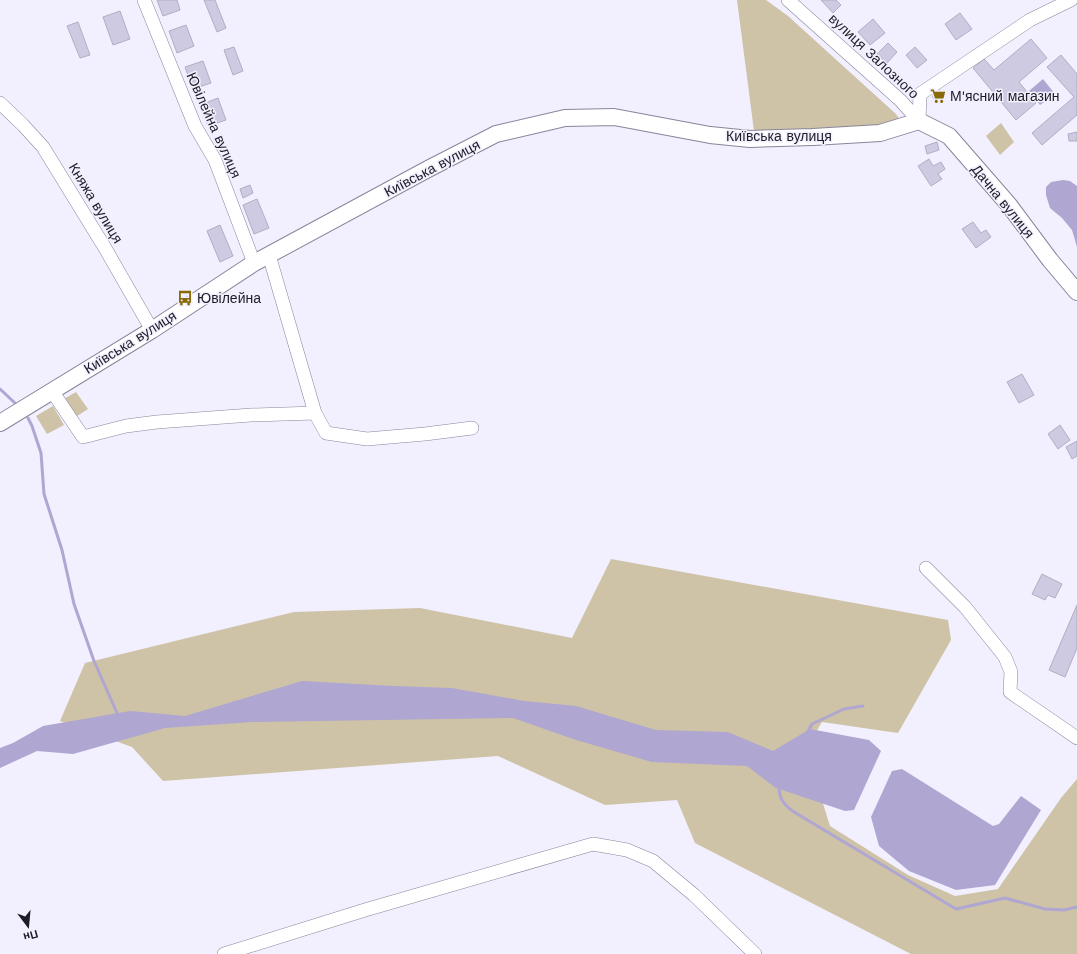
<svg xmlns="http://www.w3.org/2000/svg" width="1077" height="954" font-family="'Work Sans',sans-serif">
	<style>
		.green { fill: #cec3a7 }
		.water { fill: #afa6d1 }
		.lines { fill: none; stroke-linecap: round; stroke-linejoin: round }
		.stream { stroke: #afa6d1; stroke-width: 3 }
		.building { fill: #cecae2; stroke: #b1adc4 }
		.minor-casing { stroke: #89859b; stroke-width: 14 }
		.tertiary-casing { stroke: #89859b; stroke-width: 18 }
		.minor { stroke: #fff; stroke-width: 13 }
		.tertiary { stroke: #fff; stroke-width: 16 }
		.labels { text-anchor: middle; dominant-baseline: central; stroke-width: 3; stroke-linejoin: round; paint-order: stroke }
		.street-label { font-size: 14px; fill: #1d1b24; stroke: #f2effe }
		.poi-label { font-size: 14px; fill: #1d1b24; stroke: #f2effe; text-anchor: start }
	</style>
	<rect width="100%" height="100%" fill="#f2effe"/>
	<g class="green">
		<polygon points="737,0 766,0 788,16 896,114 900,120 897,126 754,131"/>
		<polygon points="1001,123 1014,142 1000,155 986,136"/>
		<polygon points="76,392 88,409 74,418 62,400"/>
		<polygon points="53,406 64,425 47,434 36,416"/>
		<polygon points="611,559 948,620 951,640 898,733 822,722 806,749 830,826 908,875 955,896 998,889 1061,798 1077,779 1077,954 911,954 695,843 677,800 605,805 498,756 163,781 132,747 60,721 85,663 294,612 420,608 572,638"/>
	</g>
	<g class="water">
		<polygon points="1043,79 1055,94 1040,105 1029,91"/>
		<polygon points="1063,180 1070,181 1077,186 1077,247 1072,230 1062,218 1050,208 1046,195 1046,187 1051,182"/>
		<polygon points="302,681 393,686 452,688 524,701 576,706 656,730 728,732 773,751 810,729 869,740 881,751 854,810 845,811 776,788 747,766 652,762 576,740 513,718 252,722 165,728 73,754 37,751 0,768 0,748 13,743 43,726 130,711 185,716"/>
		<polygon points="902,769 993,826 999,824 1021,796 1041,810 995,885 956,890 909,871 879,846 871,817 892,771"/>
	</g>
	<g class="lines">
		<g class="stream">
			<polyline points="0,389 16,404"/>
			<polyline points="28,418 32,426 41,453 44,494 62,550 74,604 94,661 117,713"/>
			<polyline points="807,733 812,724 844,709 863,706"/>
			<path d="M779 786C779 799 784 805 794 812L956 909 1005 898 1045 909 1064 910 1077 907"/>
		</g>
	</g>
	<g class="building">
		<polygon points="157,0 177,0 180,10 163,16"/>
		<polygon points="204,0 215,0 226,28 217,32"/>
		<polygon points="821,0 836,0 841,5 833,13"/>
		<polygon points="120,11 130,39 113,45 103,17"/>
		<polygon points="960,13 972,29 956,40 945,24"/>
		<polygon points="873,19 885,33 870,45 858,32"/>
		<polygon points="78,22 90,55 80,58 67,26"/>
		<polygon points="186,25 194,46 177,53 169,31"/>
		<polygon points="1031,39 1047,58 1019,82 1036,103 1016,120 973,68 984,59 994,70"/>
		<polygon points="888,43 897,52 887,63 877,54"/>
		<polygon points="234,47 243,71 233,75 224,50"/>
		<polygon points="915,47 927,60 917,68 906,55"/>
		<polygon points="1061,55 1077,74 1077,115 1042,145 1032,133 1074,97 1047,67"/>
		<polygon points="203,61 211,83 193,89 185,67"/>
		<polygon points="940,90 945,97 937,103 932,96"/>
		<polygon points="218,98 226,120 208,126 200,105"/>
		<polygon points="1077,132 1077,141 1069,141 1068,134"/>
		<polygon points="937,142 939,150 927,154 925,146"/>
		<polygon points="929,159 933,166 941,162 945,169 938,174 942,179 931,186 918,166"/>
		<polygon points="250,185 253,193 243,198 240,189"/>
		<polygon points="257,199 269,228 254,234 243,205"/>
		<polygon points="973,222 981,233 986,230 991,237 976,248 962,229"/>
		<polygon points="220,225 233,256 220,262 207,231"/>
		<polygon points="1022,374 1034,395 1019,403 1007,382"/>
		<polygon points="1060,425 1070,440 1058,449 1048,434"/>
		<polygon points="1077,441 1077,456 1072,459 1066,447"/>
		<polygon points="1042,574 1062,584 1055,598 1048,595 1045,600 1032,594"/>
		<polygon points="1077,605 1077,648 1065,677 1049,670"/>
	</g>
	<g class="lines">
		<g class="minor-casing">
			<g id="minor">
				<polyline points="144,0 195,126 215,160 254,263"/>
				<polyline points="788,0 900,100 919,121"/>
				<polyline points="0,103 23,125 43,147 105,248 152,330"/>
				<polyline points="919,121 920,94 1030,20 1071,0"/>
				<polyline points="269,255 315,413"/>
				<polyline points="52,391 83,437 126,426 157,422 251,415 315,413 326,433 367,439 425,434 472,428"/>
				<polyline points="926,568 965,607 1005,657 1011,672 1010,692 1077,738"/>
				<polyline points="224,954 365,910 593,844 627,850 653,861 694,895 755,954"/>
			</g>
		</g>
		<g class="tertiary-casing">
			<polyline id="tertiary" points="0,423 152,330 254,263 428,169 496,134 565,118 614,117 710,135 750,139 813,137 880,133 919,121 949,136 1009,205 1050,260 1077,292"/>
		</g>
		<use href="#minor" class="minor"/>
		<use href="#tertiary" class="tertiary"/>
	</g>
	<defs>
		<g id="supermarket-bare" transform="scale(1.2)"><path d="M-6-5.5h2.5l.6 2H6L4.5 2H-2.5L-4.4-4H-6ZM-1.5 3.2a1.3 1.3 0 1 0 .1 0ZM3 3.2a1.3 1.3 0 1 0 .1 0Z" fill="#876905" stroke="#f2effe" stroke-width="2.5" paint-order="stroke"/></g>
		<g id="bus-bare" transform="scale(1.2)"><path d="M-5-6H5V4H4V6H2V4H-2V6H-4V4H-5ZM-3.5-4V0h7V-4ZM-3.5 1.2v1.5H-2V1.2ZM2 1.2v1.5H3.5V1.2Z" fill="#876905" stroke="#f2effe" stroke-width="2.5" paint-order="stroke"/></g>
	</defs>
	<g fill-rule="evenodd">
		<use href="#supermarket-bare" x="938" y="96"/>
		<use href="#bus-bare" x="185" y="298"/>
	</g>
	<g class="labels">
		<g class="street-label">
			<text transform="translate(874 56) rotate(43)">вулиця Залозного</text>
			<text transform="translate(214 125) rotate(66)">Ювілейна вулиця</text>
			<text x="779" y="136">Київська вулиця</text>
			<text transform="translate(432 168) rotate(-28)">Київська вулиця</text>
			<text transform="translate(1003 201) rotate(51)">Дачна вулиця</text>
			<text transform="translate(96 203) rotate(59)">Княжа вулиця</text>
			<text transform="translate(130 342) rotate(-32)">Київська вулиця</text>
		</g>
		<g class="poi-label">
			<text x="950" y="96">М'ясний магазин</text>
			<text x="197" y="298">Ювілейна</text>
		</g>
	</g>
	<g transform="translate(28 926) rotate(164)" stroke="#f2effe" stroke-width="3" paint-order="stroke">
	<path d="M0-3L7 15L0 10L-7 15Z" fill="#1d1b24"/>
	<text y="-6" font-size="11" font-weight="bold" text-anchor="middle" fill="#1d1b24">Пн</text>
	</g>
</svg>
